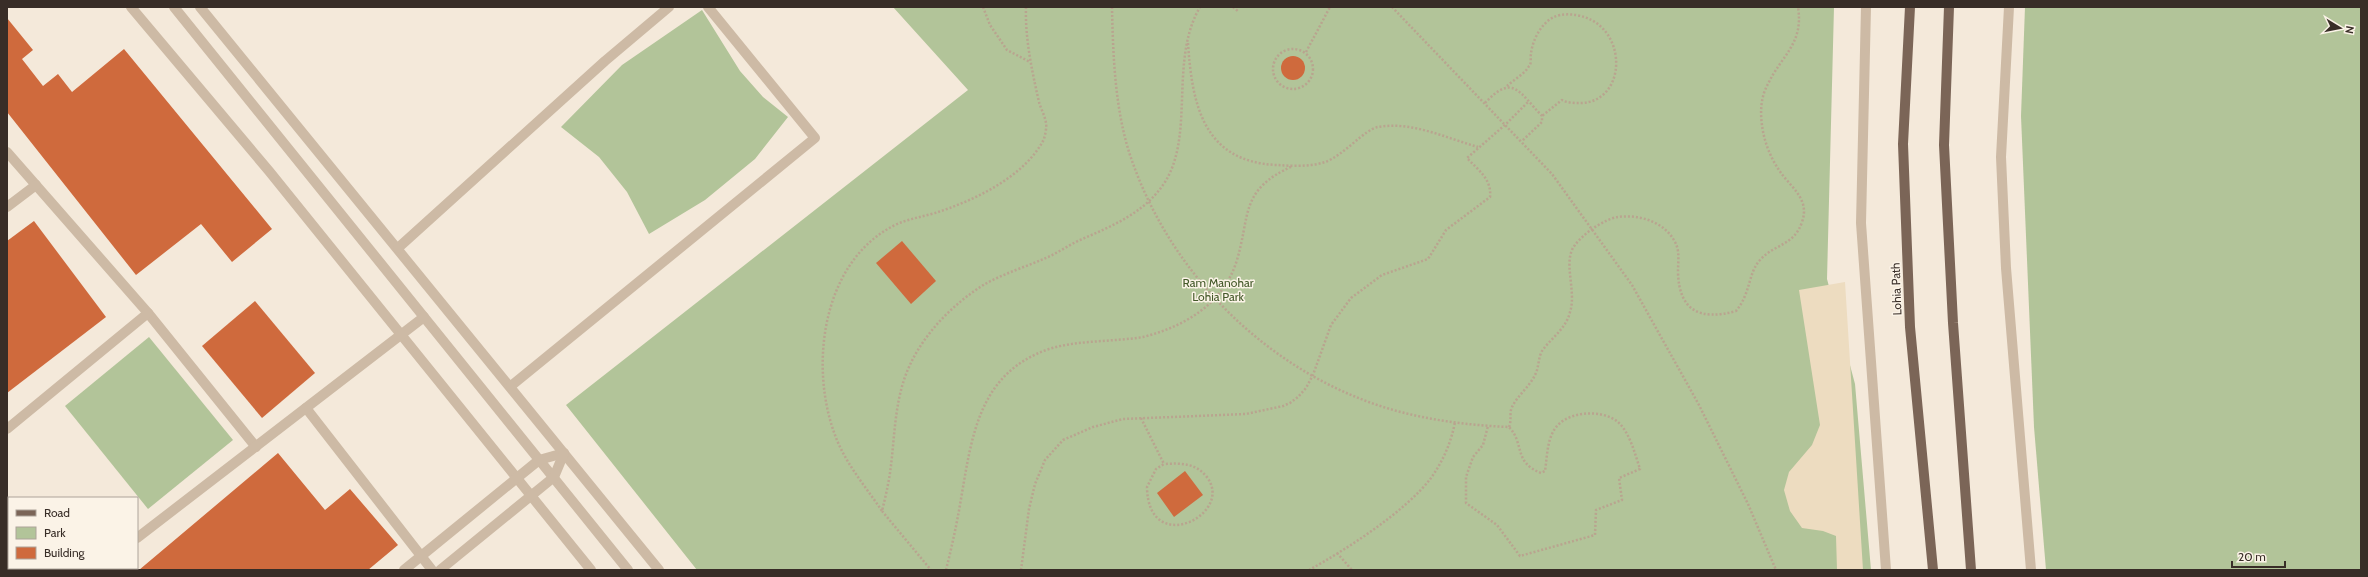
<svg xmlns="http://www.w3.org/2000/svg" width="2368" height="577" font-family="Cabin,sans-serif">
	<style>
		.green { fill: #b2c499 }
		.plaza { fill: #eddcc0 }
		.building { fill: #cf6a3d }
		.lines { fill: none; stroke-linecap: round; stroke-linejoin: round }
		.path { stroke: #b9a48f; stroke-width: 2.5; stroke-dasharray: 2 2; stroke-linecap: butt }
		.minor { stroke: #cdbaa5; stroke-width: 10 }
		.major { stroke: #7b6557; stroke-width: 10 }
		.labels { text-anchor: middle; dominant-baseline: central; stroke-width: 3; stroke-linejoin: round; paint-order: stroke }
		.park-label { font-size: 12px; fill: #435829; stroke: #fbf3e7 }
		.street-label { font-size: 12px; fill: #382d27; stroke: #fbf3e7 }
	</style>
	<rect width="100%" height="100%" fill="#f4e9da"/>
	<g class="green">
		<polygon points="893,7 1834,7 1827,279 1855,384 1871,570 697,570 566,405 968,90"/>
		<polygon points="2025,7 2361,7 2361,570 2046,570 2034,427 2021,116"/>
		<polygon points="702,10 740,71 763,97 788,117 755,159 705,200 649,234 627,192 599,157 561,127 622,65"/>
		<polygon points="149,337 233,440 148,509 65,406"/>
	</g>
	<polygon class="plaza" points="1845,282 1863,570 1837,570 1836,536 1823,531 1802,528 1790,511 1784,490 1789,472 1812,445 1820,425 1799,290"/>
	<g class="building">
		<polygon points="7,18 33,50 22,59 43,86 58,74 72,92 124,49 272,229 232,262 201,224 136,275 7,112"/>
		<circle cx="1293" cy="68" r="12"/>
		<polygon points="34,221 106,317 7,393 7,241"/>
		<polygon points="902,241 936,281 911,304 876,263"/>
		<polygon points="255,301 315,373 262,418 202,346"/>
		<polygon points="278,453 325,510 350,489 398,545 368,570 139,570"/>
		<polygon points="1185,471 1203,495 1174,517 1157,493"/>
	</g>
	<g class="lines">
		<g class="path">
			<polyline points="983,7 990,25 1007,50 1030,62"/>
			<path d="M1026 7C1025 39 1032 71 1039 102 1041 109 1045 116 1046 123 1047 127 1045 135 1044 139 1025 177 973 201 935 213 921 217 908 219 895 225 822 261 809 366 835 435 845 463 866 487 882 511 885 499 888 486 890 473 895 438 894 400 909 367 924 333 954 303 985 284 1005 273 1028 266 1048 257 1059 252 1069 245 1080 240 1112 226 1145 213 1165 182 1195 134 1169 60 1200 7"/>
			<path d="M1112 7C1113 56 1115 109 1130 155 1167 266 1255 359 1366 401 1411 418 1461 425 1509 427 1525 444 1513 462 1541 473L1545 471C1547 458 1547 443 1553 432 1563 411 1601 408 1618 422 1630 433 1635 454 1640 469L1619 478 1622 500 1596 510 1595 535 1520 556 1497 525 1466 503V477L1473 457 1483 445 1488 426"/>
			<polyline points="1233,7 1239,12"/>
			<polyline points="1392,7 1552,174 1632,285 1699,405 1748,504 1776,570"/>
			<path d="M1188 43C1192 104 1203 162 1277 165 1292 166 1310 167 1325 162 1343 156 1365 129 1378 127 1412 121 1446 138 1478 147"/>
			<circle cx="1293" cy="69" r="20"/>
			<polyline points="1306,52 1330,7"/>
			<path d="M1507 86C1513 80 1525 74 1529 66 1532 63 1530 58 1531 54 1532 41 1541 23 1554 17 1562 13 1575 14 1584 17 1629 31 1626 103 1580 103 1574 103 1567 103 1562 100L1542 116"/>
			<path d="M1485 103C1513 73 1519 92 1542 116V122L1522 141"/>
			<path d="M1141 418 1164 464 1156 469 1147 487C1148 559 1237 513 1206 476 1195 463 1181 463 1164 464"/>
			<path d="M1509 427C1512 420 1509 413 1512 407 1518 395 1530 386 1535 375 1539 368 1538 358 1542 351 1551 338 1566 329 1570 312 1577 291 1562 261 1575 245 1583 234 1604 219 1618 217 1639 214 1665 222 1675 242 1680 251 1678 262 1678 272 1679 311 1700 321 1736 311 1751 293 1748 273 1760 260 1774 244 1794 246 1802 222 1810 200 1792 188 1781 173 1771 159 1764 142 1762 125 1760 111 1761 96 1768 84 1781 56 1804 44 1798 7"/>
			<polyline points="882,511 931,570"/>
			<polyline points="1337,553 1352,570"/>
			<path d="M946 570C952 546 957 523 961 499 972 435 979 373 1049 349 1078 340 1112 342 1143 337 1183 327 1222 305 1236 263 1251 217 1238 190 1293 166"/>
			<path d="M1021 570 1029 509 1035 484 1045 460 1063 440 1093 427 1123 419 1246 414 1283 406 1290 403 1298 397 1306 388 1313 375 1331 325 1351 298 1382 275 1428 259 1446 230 1490 197C1492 179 1478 170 1467 158L1506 124 1528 102"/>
			<path d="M1309 570C1347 549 1405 512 1431 478 1443 461 1451 443 1455 422"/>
		</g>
		<g class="minor">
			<polyline points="131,7 269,171 591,570"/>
			<polyline points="174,7 628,570"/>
			<polyline points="200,7 659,570"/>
			<polyline points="1866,7 1861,223 1886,570"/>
			<polyline points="2009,7 2001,157 2006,268 2031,570"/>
			<polyline points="7,152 148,313 256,447"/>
			<polyline points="7,207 36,185"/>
			<polyline points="398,248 605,61 669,7"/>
			<polyline points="511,386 815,138 708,7"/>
			<polyline points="306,408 432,570"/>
			<polyline points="7,429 148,313"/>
			<polyline points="137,538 424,317"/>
			<polyline points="7,539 9,541"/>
			<polyline points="32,568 33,570"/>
			<polyline points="95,570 98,568"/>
			<polyline points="404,570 539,460 564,453"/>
			<polyline points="440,570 554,477 564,453"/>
		</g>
		<g class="major">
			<polyline points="1910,7 1903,144 1910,327 1933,570"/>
			<polyline points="1949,7 1944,145 1953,323 1971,570"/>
		</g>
	</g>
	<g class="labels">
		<g class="park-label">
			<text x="1218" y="282">Ram Manohar<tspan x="1218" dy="14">Lohia Park</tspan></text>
		</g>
		<g class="street-label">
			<text transform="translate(1896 289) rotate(-92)">Lohia Path</text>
		</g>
	</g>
	<rect width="2368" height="577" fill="none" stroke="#382d27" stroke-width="16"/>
	<rect x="8" y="497" width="130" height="72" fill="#fbf3e7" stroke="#ada49a"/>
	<rect x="16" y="510" width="20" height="6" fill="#7b6557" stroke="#ada49a"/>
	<text x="44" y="517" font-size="12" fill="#382d27">Road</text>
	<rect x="16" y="527" width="20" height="12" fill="#b2c499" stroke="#ada49a"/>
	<text x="44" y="537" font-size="12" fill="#382d27">Park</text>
	<rect x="16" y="547" width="20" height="12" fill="#cf6a3d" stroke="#ada49a"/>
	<text x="44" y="557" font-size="12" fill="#382d27">Building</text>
	<g transform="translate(2340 28) rotate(100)" stroke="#fbf3e7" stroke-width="3" paint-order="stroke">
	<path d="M0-3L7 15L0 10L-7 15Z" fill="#382d27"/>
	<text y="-6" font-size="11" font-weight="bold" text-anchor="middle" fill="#382d27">N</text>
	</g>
	<path d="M2232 561v6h53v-6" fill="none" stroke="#382d27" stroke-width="2"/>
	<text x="2238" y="561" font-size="12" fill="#382d27" stroke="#fbf3e7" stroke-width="3" paint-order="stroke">20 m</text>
</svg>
